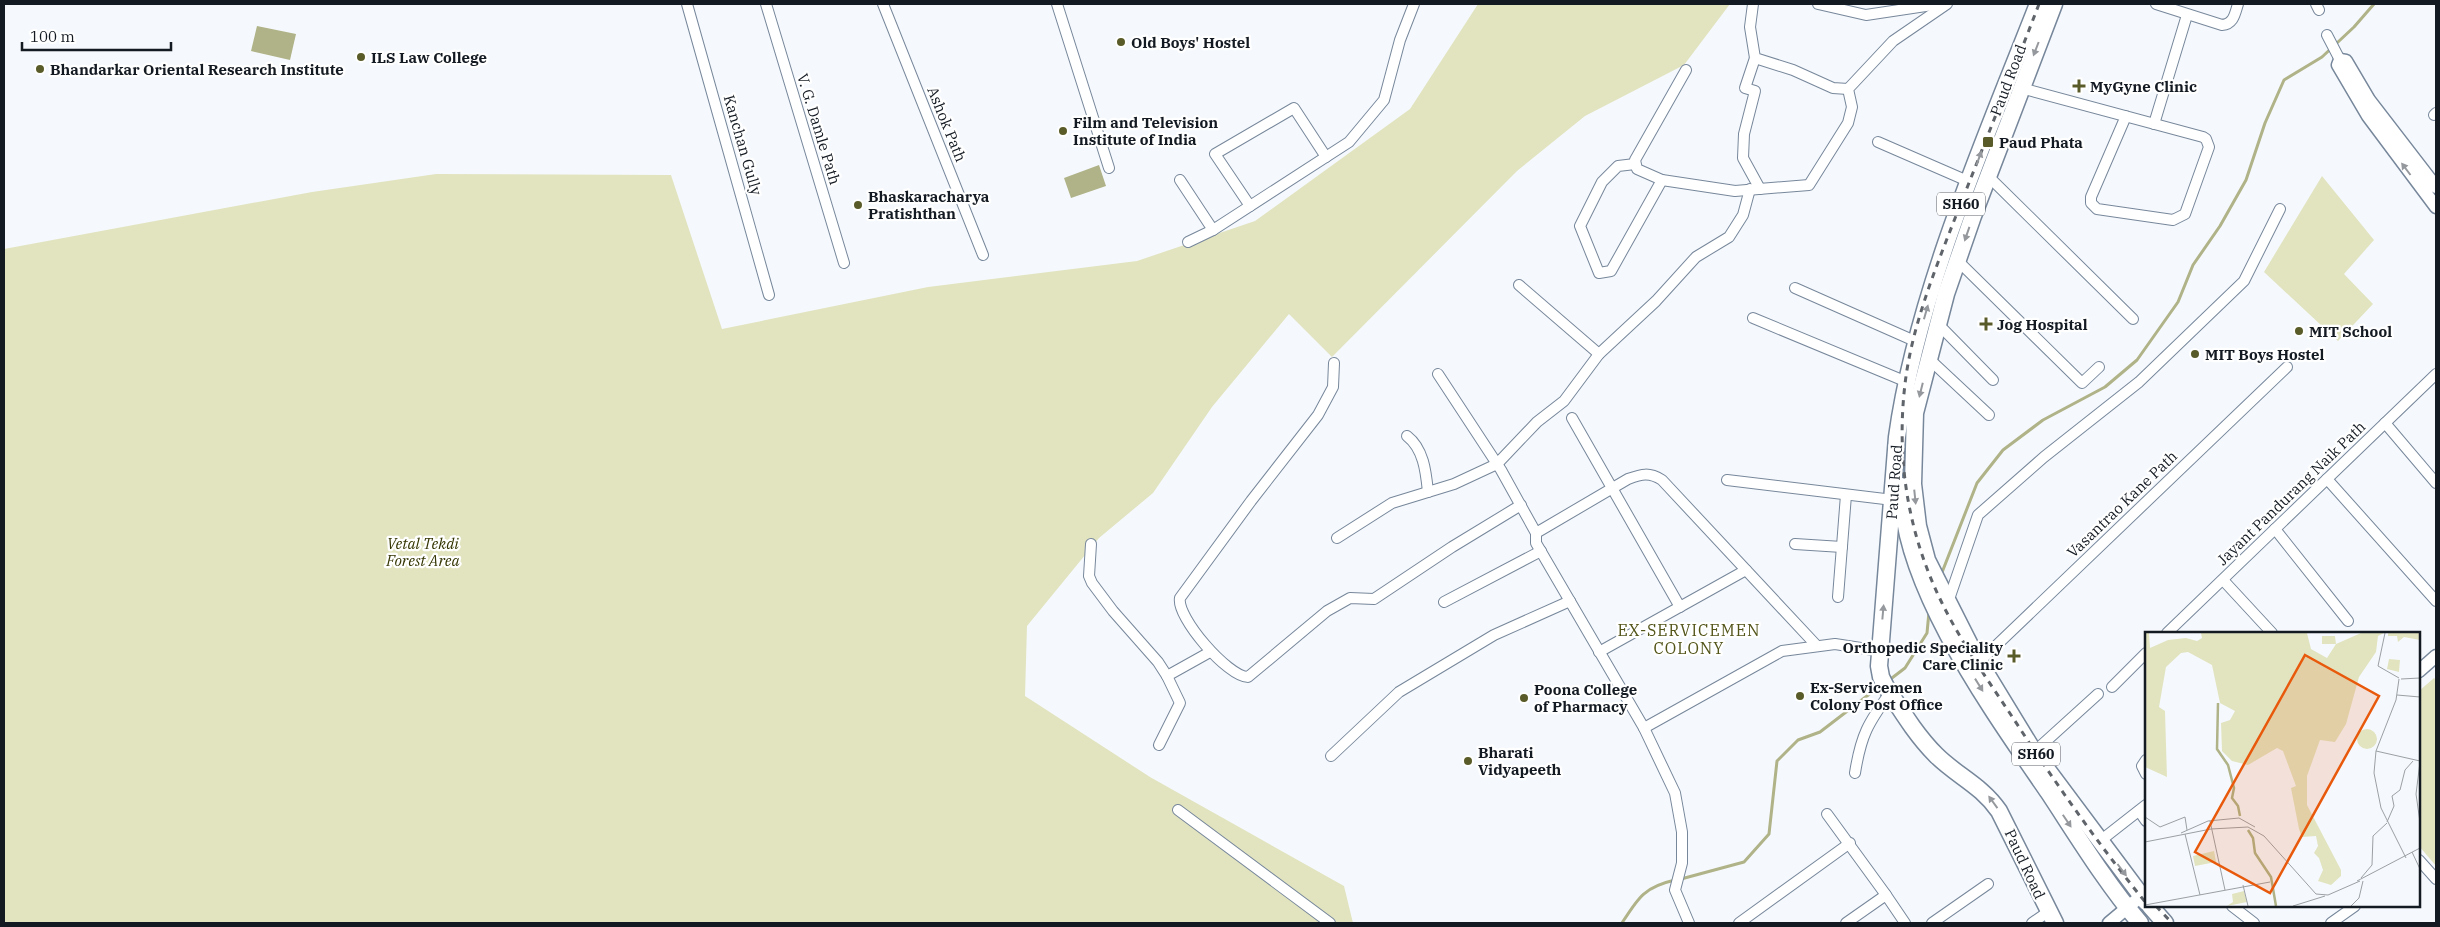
<svg xmlns="http://www.w3.org/2000/svg" width="2440" height="927" font-family="'IBM Plex Serif',serif">
	<style>
		.green { fill: #e2e4c0 }
		.water { fill: #b0b387 }
		.lines { fill: none; stroke-linecap: round; stroke-linejoin: round }
		.stream { stroke: #b0b387; stroke-width: 3 }
		.minor-casing { stroke: #77879b; stroke-width: 12 }
		.tertiary-casing { stroke: #77879b; stroke-width: 15 }
		.primary-casing { stroke: #77879b; stroke-width: 19 }
		.minor { stroke: #fff; stroke-width: 10 }
		.tertiary { stroke: #fff; stroke-width: 12 }
		.primary { stroke: #fff; stroke-width: 16 }
		.rail { stroke: #5f646b; stroke-width: 3; stroke-dasharray: 6 6; stroke-linecap: butt }
		.oneway { fill: #95989c }
		.poi-dot { fill: #595b28; stroke: #fff; stroke-width: 2 }
		.labels { text-anchor: middle; dominant-baseline: central; stroke-width: 4.5; stroke-linejoin: round; paint-order: stroke }
		.shield { fill: #fff; stroke: #5a5f64; stroke-width: 1 }
		.shield-label { font-size: 14px; font-weight: bold; fill: #141a22 }
		.poi-label { font-size: 15px; font-weight: bold; fill: #141a22; stroke: #fff; text-anchor: start }
		.street-label { font-size: 15px; fill: #141a22; stroke: #fff }
		.park-label { font-size: 15px; font-style: italic; fill: #333400; stroke: #fff }
		.neighbourhood-label { font-size: 16px; letter-spacing: 1px; fill: #525418; stroke: #fff }
		.inset-river { fill: none; stroke: #b0b387; stroke-width: 2.5 }
		.inset-road { fill: none; stroke: #9ba0a5; stroke-width: 1 }
		.view { fill: #e8590c; fill-opacity: 0.15; stroke: #e8590c; stroke-width: 2.5 }
		.inset-edge { fill: none; stroke: #141a22; stroke-width: 2.5 }
	</style>
	<rect width="100%" height="100%" fill="#f5f9fd"/>
	<g class="green">
		<polygon points="1478,4 1730,4 1684,65 1585,116 1517,171 1332,357 1289,314 1212,407 1153,493 1099,538 1027,626 1025,696 1150,777 1344,886 1353,923 4,923 4,249 312,192 436,174 671,175 722,329 928,287 1137,261 1255,221 1410,109"/>
		<polygon points="2322,176 2374,240 2344,274 2373,304 2338,341 2264,272"/>
		<polygon points="2434,678 2436,680 2436,866 2419,846 2419,691"/>
	</g>
	<g class="water">
		<polygon points="257,26 296,34 290,60 251,51"/>
		<polygon points="1099,165 1106,186 1071,198 1064,178"/>
	</g>
	<g class="lines">
		<g class="stream">
			<polyline points="1941,575 1977,483 2003,450 2043,420 2105,387 2137,360 2178,302 2193,265 2220,226 2246,180 2265,123 2284,80 2322,57 2354,27 2374,4"/>
			<polyline points="1888,681 1905,668 1927,633 1929,612"/>
			<polyline points="1681,879 1744,862 1769,834 1777,761 1798,740 1820,732 1880,686"/>
			<path d="M1622 923C1638 898 1644 887 1675 880"/>
		</g>
		<g class="minor-casing">
			<g id="minor">
				<polyline points="687,4 769,295"/>
				<polyline points="766,4 844,263"/>
				<polyline points="883,4 983,255"/>
				<polyline points="1057,4 1109,168"/>
				<polyline points="1753,4 1750,27 1755,58 1793,70 1833,88 1848,89"/>
				<polyline points="1818,4 1866,15 1939,4"/>
				<path d="M2156 4 2222 25C2234 24 2235 13 2238 4"/>
				<polyline points="2316,4 2319,10"/>
				<polyline points="2327,35 2340,60"/>
				<polyline points="1755,58 1745,88 1755,91 1744,134 1743,158 1760,189"/>
				<polyline points="1686,70 1635,160 1637,169 1662,180 1735,191 1809,185 1848,123 1852,107 1848,89 1893,41 1947,4"/>
				<polyline points="2021,88 2203,137 2206,139 2209,147 2185,214 2173,220 2097,209 2091,203 2091,197 2126,116"/>
				<polyline points="2434,115 2436,113"/>
				<polyline points="2154,124 2187,15"/>
				<polyline points="1878,142 1970,182"/>
				<polyline points="1635,164 1618,166 1602,182 1580,226 1599,273 1611,271 1662,180"/>
				<polyline points="1988,176 2133,319"/>
				<polyline points="1180,180 1213,230 1349,142 1384,100 1400,40 1414,4"/>
				<polyline points="1250,206 1215,154 1294,108 1326,157"/>
				<polyline points="1188,242 1213,230"/>
				<polyline points="1958,261 2082,383 2099,367"/>
				<polyline points="1519,285 1599,354"/>
				<polyline points="1795,288 1917,342"/>
				<polyline points="1753,318 1907,382"/>
				<polyline points="1938,324 1993,380"/>
				<polyline points="1928,358 1989,415"/>
				<path d="M1334 363 1333 387 1318 415 1251 501 1180 598C1176 617 1228 677 1248 677L1327 611 1350 598 1374 599 1452 547 1521 505"/>
				<polyline points="1438,374 1501,470 1536,533 1536,543 1644,728 1675,793 1682,832 1682,863 1675,890 1689,923"/>
				<polyline points="1572,418 1680,607"/>
				<polyline points="2385,423 2436,483"/>
				<path d="M1407 436C1424 449 1426 473 1428 492"/>
				<polyline points="2327,479 2436,601"/>
				<polyline points="1727,480 1893,500"/>
				<polyline points="2275,529 2348,621"/>
				<path d="M1536 533 1628 479C1642 474 1649 472 1662 480L1817 646"/>
				<polyline points="1337,538 1392,503 1454,484 1497,464 1537,422 1564,401 1599,354 1656,301 1696,257 1729,237 1743,215 1750,189"/>
				<polyline points="1091,544 1089,576 1092,583 1113,611 1158,662 1167,676 1210,652"/>
				<polyline points="1795,544 1842,547"/>
				<polyline points="2223,580 2272,633"/>
				<polyline points="1838,597 1846,495"/>
				<polyline points="1444,602 1541,551"/>
				<polyline points="1948,602 1978,515 2044,457 2139,382 2244,281 2280,209"/>
				<polyline points="2167,633 2436,374"/>
				<polyline points="1599,652 1746,570"/>
				<polyline points="1979,662 2287,367"/>
				<polyline points="2112,687 2146,653"/>
				<polyline points="1644,728 1782,651 1835,644 1880,651"/>
				<polyline points="1159,745 1180,703 1167,676"/>
				<polyline points="2034,752 2098,694"/>
				<polyline points="1331,756 1399,692 1494,635 1570,601"/>
				<polyline points="2146,760 2142,766 2146,774"/>
				<path d="M1855 773C1861 735 1868 723 1890 693"/>
				<polyline points="1178,810 1330,923"/>
				<polyline points="2139,811 2146,821"/>
				<polyline points="1827,814 1886,895"/>
				<polyline points="2100,841 2146,805"/>
				<polyline points="2419,860 2436,879"/>
				<polyline points="2232,906 2254,923"/>
				<polyline points="1739,923 1850,843"/>
				<polyline points="1846,923 1886,895 1905,923"/>
				<polyline points="1932,923 1988,884"/>
				<polyline points="2032,923 2048,912"/>
				<polyline points="2331,923 2355,906"/>
			</g>
		</g>
		<g class="tertiary-casing">
			<g id="tertiary">
				<polyline points="2436,187 2369,100 2346,61 2340,60 2338,65 2368,116 2436,207"/>
				<polyline points="2419,671 2436,656"/>
				<polyline points="2109,923 2146,892"/>
			</g>
		</g>
		<g class="primary-casing">
			<g id="primary">
				<path d="M2038 4C1985 140 1917 293 1897 437L1879 666 1881 677 1886 687C1901 710 1916 735 1936 755 1957 776 1981 785 1999 811L2055 923"/>
				<polyline points="2054,4 1973,216 1946,294 1915,413 1913,484 1918,526 1927,560 1976,657 2034,752 2146,902"/>
				<path d="M1902 486C1900 584 1995 714 2049 793 2078 837 2106 883 2140 923"/>
				<polyline points="2150,906 2165,923"/>
			</g>
		</g>
		<use href="#minor" class="minor"/>
		<use href="#tertiary" class="tertiary"/>
		<use href="#primary" class="primary"/>
		<g class="rail">
			<path d="M2039 4C2013 72 1986 140 1959 208 1937 265 1912 324 1905 384 1896 460 1908 534 1942 603 1962 644 1990 683 2015 721 2056 784 2099 845 2146 903"/>
			<polyline points="2156,906 2172,923"/>
		</g>
	</g>
	<defs><path id="oneway-solid" d="M-6-.8H1V-3.2L6.5 0L1 3.2V.8H-6Z" transform="scale(1.25)"/></defs>
	<g class="oneway">
		<use href="#oneway-solid" transform="translate(2036 49) rotate(111)"/>
		<use href="#oneway-solid" transform="translate(1979 158) rotate(-70)"/>
		<use href="#oneway-solid" transform="translate(2406 169) rotate(-127)"/>
		<use href="#oneway-solid" transform="translate(1967 234) rotate(109)"/>
		<use href="#oneway-solid" transform="translate(1926 312) rotate(-74)"/>
		<use href="#oneway-solid" transform="translate(1921 390) rotate(104)"/>
		<use href="#oneway-solid" transform="translate(1915 497) rotate(84)"/>
		<use href="#oneway-solid" transform="translate(1883 612) rotate(-85)"/>
		<use href="#oneway-solid" transform="translate(1979 685) rotate(58)"/>
		<use href="#oneway-solid" transform="translate(1993 802) rotate(-126)"/>
		<use href="#oneway-solid" transform="translate(2067 821) rotate(56)"/>
		<use href="#oneway-solid" transform="translate(2122 870) rotate(53)"/>
	</g>
	<g class="poi-dot">
		<circle cx="1121" cy="42" r="5"/>
		<circle cx="361" cy="57" r="5"/>
		<circle cx="40" cy="69" r="5"/>
		<path d="M2076.5 78.5h5v5h5v5h-5v5h-5v-5h-5v-5h5z"/>
		<circle cx="1063" cy="131" r="5"/>
		<rect x="1982" y="136" width="12" height="12" rx="2.5"/>
		<circle cx="858" cy="205" r="5"/>
		<path d="M1983.5 316.5h5v5h5v5h-5v5h-5v-5h-5v-5h5z"/>
		<circle cx="2299" cy="331" r="5"/>
		<circle cx="2195" cy="354" r="5"/>
		<path d="M2011.5 648.5h5v5h5v5h-5v5h-5v-5h-5v-5h5z"/>
		<circle cx="1800" cy="696" r="5"/>
		<circle cx="1524" cy="698" r="5"/>
		<circle cx="1468" cy="761" r="5"/>
	</g>
	<g class="labels">
		<g class="shield">
			<rect x="1937" y="192.5" width="48" height="23" rx="4"/>
			<rect x="2012" y="742.5" width="48" height="23" rx="4"/>
		</g>
		<g class="shield-label">
			<text x="1961" y="204">SH60</text>
			<text x="2036" y="754">SH60</text>
		</g>
		<g class="poi-label">
			<text x="1131" y="42">Old Boys' Hostel</text>
			<text x="371" y="57">ILS Law College</text>
			<text x="50" y="69">Bhandarkar Oriental Research Institute</text>
			<text x="2090" y="86">MyGyne Clinic</text>
			<text x="1073" y="122">Film and Television<tspan x="1073" dy="17">Institute of India</tspan></text>
			<text x="1999" y="142">Paud Phata</text>
			<text x="868" y="196">Bhaskaracharya<tspan x="868" dy="17">Pratishthan</tspan></text>
			<text x="1997" y="324">Jog Hospital</text>
			<text x="2309" y="331">MIT School</text>
			<text x="2205" y="354">MIT Boys Hostel</text>
			<text x="2003" y="647" text-anchor="end">Orthopedic Speciality<tspan x="2003" dy="17">Care Clinic</tspan></text>
			<text x="1810" y="687">Ex-Servicemen<tspan x="1810" dy="17">Colony Post Office</tspan></text>
			<text x="1534" y="689">Poona College<tspan x="1534" dy="17">of Pharmacy</tspan></text>
			<text x="1478" y="752">Bharati<tspan x="1478" dy="17">Vidyapeeth</tspan></text>
		</g>
		<g class="street-label">
			<text transform="translate(2008 80) rotate(-69)">Paud Road</text>
			<text transform="translate(947 124) rotate(68)">Ashok Path</text>
			<text transform="translate(819 129) rotate(73)">V. G. Damle Path</text>
			<text transform="translate(743 145) rotate(74)">Kanchan Gully</text>
			<text transform="translate(1894 482) rotate(-86)">Paud Road</text>
			<text transform="translate(2291 493) rotate(-44)">Jayant Pandurang Naik Path</text>
			<text transform="translate(2122 504) rotate(-44)">Vasantrao Kane Path</text>
			<text transform="translate(2025 864) rotate(65)">Paud Road</text>
		</g>
		<g class="park-label">
			<text x="423" y="543">Vetal Tekdi<tspan x="423" dy="17">Forest Area</tspan></text>
		</g>
		<g class="neighbourhood-label">
			<text x="1689" y="630">EX-SERVICEMEN<tspan x="1689" dy="18">COLONY</tspan></text>
		</g>
	</g>
	<g transform="translate(2145 632)">
		<rect width="275" height="275" fill="#f5f9fd"/>
		<path d="M0 1H4L5 16 23 8 41 6 52 9 57 6 56 1H162L166 17 182 26 191 12H177V4H190L191 12 216 1H239L233 4 231 20 214 45 201 92 190 110 175 108 162 144V173L196 238V244L186 253 173 249 178 238 174 226 169 221 173 214 171 204 157 205 154 197 146 156 151 154 138 119 132 116 103 133 87 129 77 119 76 91 85 88 90 79 75 71 67 33 43 20 36 21 21 35 14 75 20 79 22 145 0 135ZM243 1H275V8L259 5 253 10 252 4H243ZM244 27 255 28 254 40 242 37ZM212 107a10 10 0 1 1 20 0a10 10 0 1 1-20 0ZM69 219 71 230 50 234 48 224ZM99 259 102 270 82 274 88 270 87 262Z" fill="#e2e4c0"/>
		<path class="inset-river" d="M73 71 72 117 83 133 89 156 87 166 93 174 95 184M103 198 108 206 110 221 126 245 131 274"/>
		<path class="inset-road" d="M240 1 233 34 254 46M254 47 251 68 231 119 229 141 236 176 261 226M256 47 275 46M252 63 275 65M231 119 275 129M275 130 271 162 275 190M0 185 15 195 40 185 42 198M65 189 80 258M242 190 249 174 247 164 255 158 260 138 268 129M36 201 63 189 94 186 110 195M40 202 55 263M0 210 66 197 103 195 119 204 171 262 183 263 215 249M267 220 275 237M216 246 227 233 228 204 242 191M212 249 275 216M98 253 103 274M0 273 125 250M148 274 180 264M206 274 214 266 218 249"/>
		<path class="view" d="M160 23 234 64 125 261 50 220Z"/>
		<rect width="275" height="275" class="inset-edge"/>
	</g>
	<rect width="2440" height="927" fill="none" stroke="#141a22" stroke-width="10"/>
	<path d="M22 42v8h149v-8" fill="none" stroke="#141a22" stroke-width="2.5"/>
	<text x="30" y="42" font-size="15" fill="#141a22" stroke="#ffffff" stroke-width="4" paint-order="stroke">100 m</text>
</svg>
